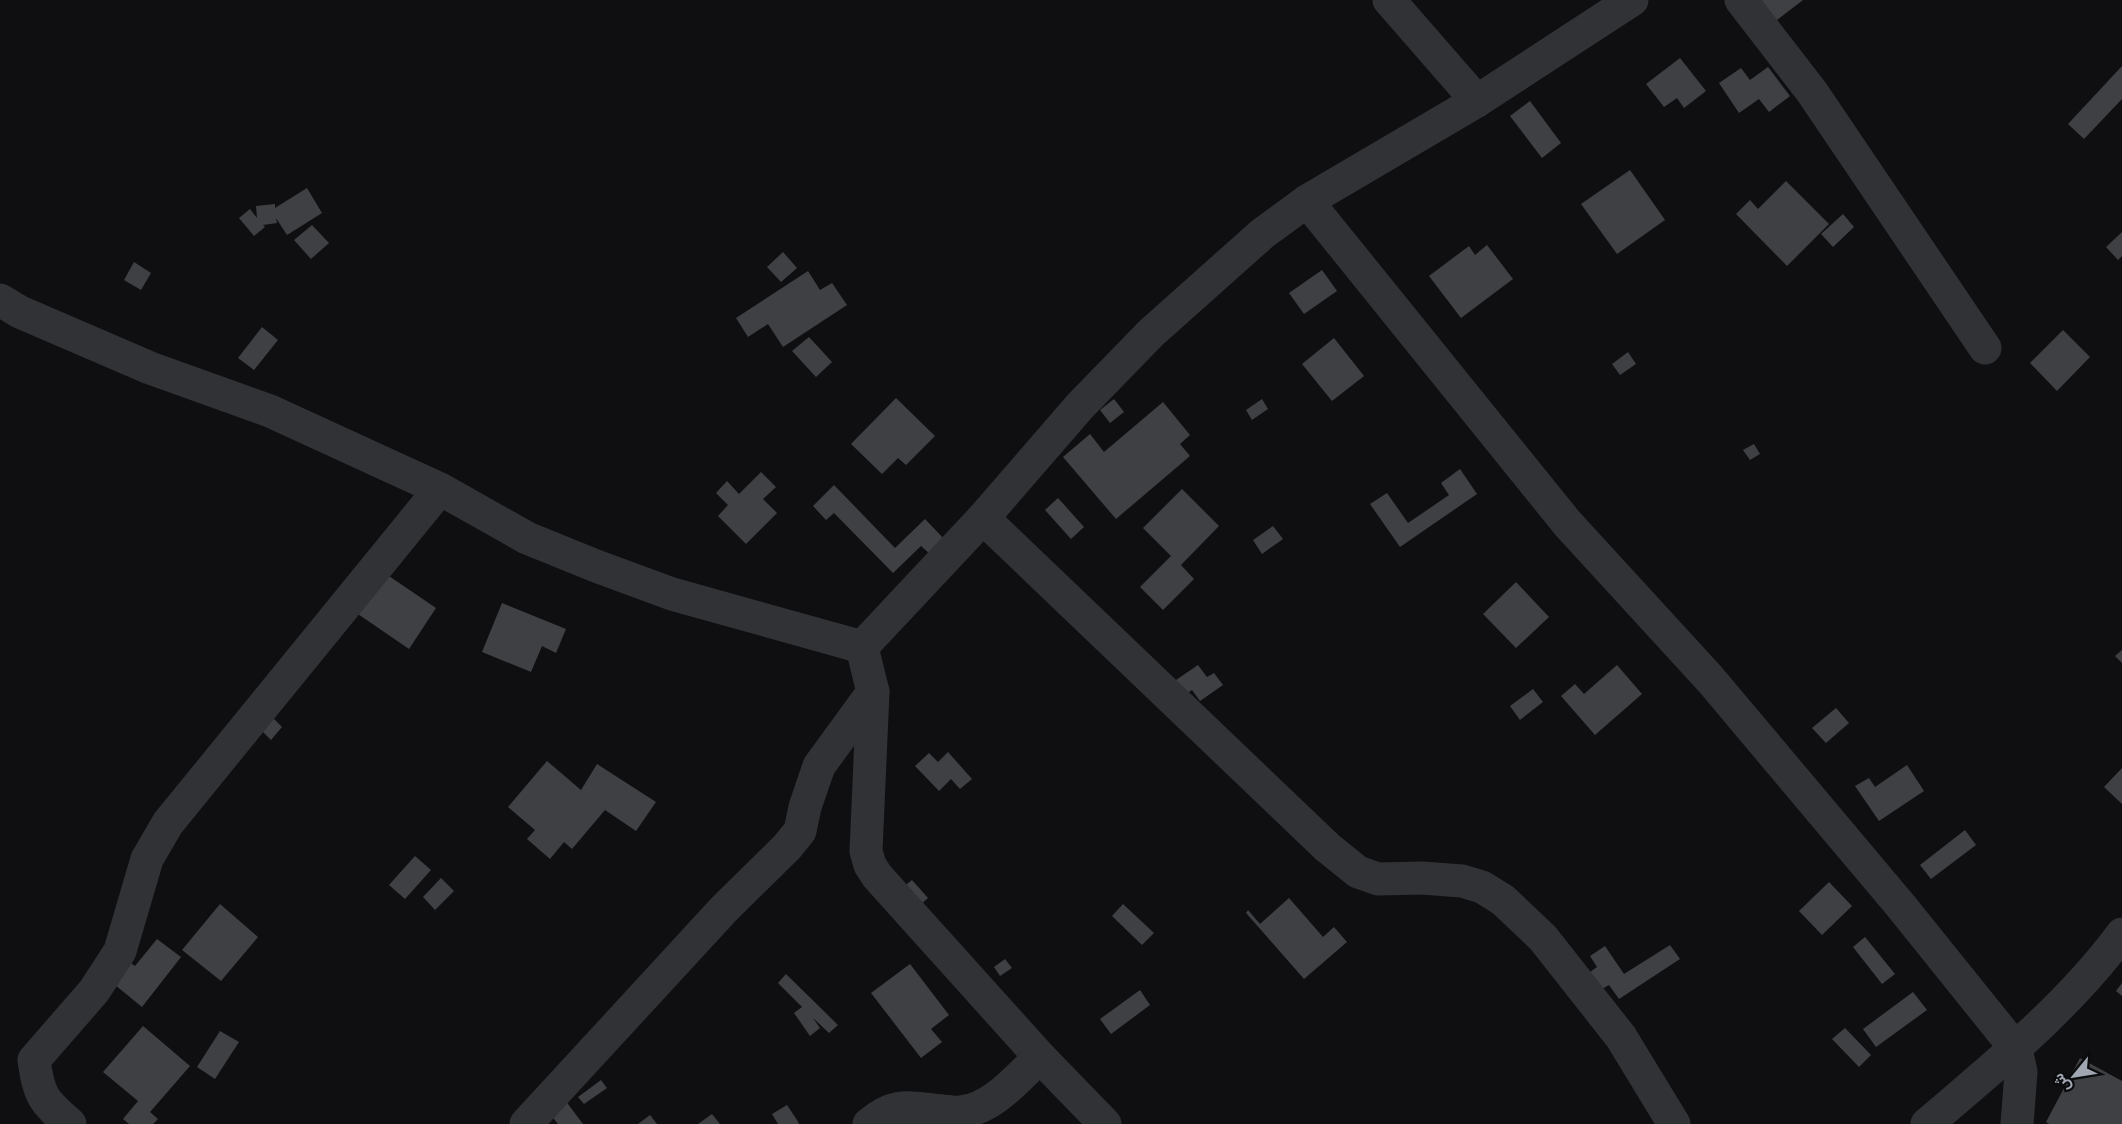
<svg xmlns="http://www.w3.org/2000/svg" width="2122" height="1124" font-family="Ubuntu,Vazirmatn,sans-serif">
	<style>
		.building { fill: #3e4044 }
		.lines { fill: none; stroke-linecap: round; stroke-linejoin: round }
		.minor { stroke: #303236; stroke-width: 33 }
	</style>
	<rect width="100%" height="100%" fill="#0f0f11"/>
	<g class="building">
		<polygon points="1756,0 1803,0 1773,23"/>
		<polygon points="1680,58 1706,91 1684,108 1677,98 1664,107 1646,84"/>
		<polygon points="2122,66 2122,99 2084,139 2068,124"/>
		<polygon points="1768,67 1790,96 1769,112 1759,99 1739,113 1719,83 1741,68 1750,80"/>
		<polygon points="1530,101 1561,143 1542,158 1510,116"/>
		<polygon points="1630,170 1665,220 1617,254 1581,204"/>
		<polygon points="1786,181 1829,224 1787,266 1736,214 1750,200 1758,209"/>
		<polygon points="307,188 322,213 287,235 276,218 277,223 263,225 265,227 254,236 239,218 250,209 257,218 256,206 275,204 275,208"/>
		<polygon points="1843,214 1854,227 1833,247 1821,234"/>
		<polygon points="312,225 329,243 311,259 294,240"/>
		<polygon points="2122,232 2122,256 2118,260 2106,247"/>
		<polygon points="1487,245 1513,279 1461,318 1429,276 1469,246 1475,255"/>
		<polygon points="783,252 797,268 781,282 767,267"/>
		<polygon points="134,262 151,273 141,290 124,280"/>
		<polygon points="1322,270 1337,291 1304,314 1289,293"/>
		<polygon points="808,271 820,290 832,283 847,305 783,347 768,324 748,337 736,318"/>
		<polygon points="262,327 278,340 254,370 238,358"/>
		<polygon points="2063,330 2090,357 2057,391 2030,363"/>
		<polygon points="809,337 832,362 816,377 792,351"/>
		<polygon points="1334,338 1364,376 1332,401 1302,364"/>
		<polygon points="1628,352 1636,364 1620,375 1612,364"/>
		<polygon points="896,398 935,436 906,465 898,458 882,474 851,444"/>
		<polygon points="1114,399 1124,412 1110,423 1100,410"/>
		<polygon points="1262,399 1268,409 1252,420 1246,410"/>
		<polygon points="1163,402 1190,435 1180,444 1190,456 1116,519 1063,457 1090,434 1104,452"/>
		<polygon points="1754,444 1760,454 1750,460 1743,450"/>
		<polygon points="1460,469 1477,494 1400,547 1370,504 1387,493 1408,523 1449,495 1441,483"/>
		<polygon points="761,472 776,487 763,499 777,513 746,544 718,516 728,505 716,493 727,481 739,494"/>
		<polygon points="834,485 895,548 925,519 946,541 931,555 921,546 893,573 834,513 826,520 813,506"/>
		<polygon points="1182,489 1219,526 1181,565 1194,579 1163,610 1140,587 1171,556 1143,528"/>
		<polygon points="1058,498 1084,527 1071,539 1045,510"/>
		<polygon points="1273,526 1283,539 1262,554 1253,540"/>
		<polygon points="383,572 436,608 409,649 355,612"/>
		<polygon points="1516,582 1549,617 1516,648 1483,614"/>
		<polygon points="502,603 566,629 556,653 542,646 531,672 482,652"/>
		<polygon points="2122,650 2122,663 2115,656"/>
		<polygon points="1198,665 1207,677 1214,673 1223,685 1200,701 1192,690 1183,696 1173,682"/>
		<polygon points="1617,665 1642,694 1595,735 1561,696 1575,684 1584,694"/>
		<polygon points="1533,689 1543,702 1520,720 1510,706"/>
		<polygon points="1836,708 1849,723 1826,743 1812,728"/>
		<polygon points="270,715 282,727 271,740 258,727"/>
		<polygon points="948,752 972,779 960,789 951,779 939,791 915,766 929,753 938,762"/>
		<polygon points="547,761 581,790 597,764 656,802 636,831 605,810 572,849 564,842 550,859 527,839 535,830 508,807"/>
		<polygon points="1907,765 1924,791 1879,821 1855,786 1869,778 1875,787"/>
		<polygon points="2122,768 2122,804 2104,787"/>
		<polygon points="1965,830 1976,845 1931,879 1920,865"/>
		<polygon points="415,856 431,870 405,899 389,885"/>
		<polygon points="441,878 454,891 435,910 423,897"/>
		<polygon points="912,880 928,898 920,905 903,887"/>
		<polygon points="1829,882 1852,906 1822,935 1799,911"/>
		<polygon points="1289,898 1323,937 1334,927 1347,942 1304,979 1246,913 1248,910 1260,924"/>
		<polygon points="220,904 258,937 221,981 182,950"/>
		<polygon points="1123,904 1154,933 1142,945 1112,916"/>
		<polygon points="1865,937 1895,974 1882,984 1853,947"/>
		<polygon points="157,939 181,957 142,1007 109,980 125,959 135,966"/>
		<polygon points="1670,945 1680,959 1619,999 1609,985 1597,992 1586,975 1597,967 1590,956 1605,946 1624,974"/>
		<polygon points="1005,959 1012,968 1000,976 994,967"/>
		<polygon points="910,964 949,1015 931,1029 942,1042 921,1058 871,993"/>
		<polygon points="786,974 838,1025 829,1033 813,1018 820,1028 810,1036 794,1013 802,1007 778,983"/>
		<polygon points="2122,983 2122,996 2116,991"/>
		<polygon points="1140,990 1150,1005 1111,1034 1100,1019"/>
		<polygon points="1913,992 1927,1010 1876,1047 1863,1029"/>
		<polygon points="143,1026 190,1066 150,1112 158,1119 153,1124 129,1124 123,1119 138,1101 103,1072"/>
		<polygon points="1845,1028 1871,1055 1859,1067 1832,1039"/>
		<polygon points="220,1031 239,1042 215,1079 197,1067"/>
		<polygon points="2080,1058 2122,1081 2122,1124 2049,1124 2046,1122"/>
		<polygon points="601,1080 607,1088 584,1104 578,1097"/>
		<polygon points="565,1100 583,1124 558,1124 549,1113"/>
		<polygon points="787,1105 797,1120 799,1124 778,1124 772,1114"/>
		<polygon points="712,1114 720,1124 698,1124"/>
		<polygon points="650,1115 657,1124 638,1124"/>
	</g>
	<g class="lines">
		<g class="minor">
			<polyline points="1389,0 1477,101"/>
			<polyline points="1741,0 1812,92 1985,348"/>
			<polyline points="1307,201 1567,523 1710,679 1901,906 2016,1049 2021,1072 2017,1124"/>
			<polyline points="0,300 20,312 150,368 270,411 440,489 527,538 596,566 672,594 862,647 983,518 1080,406 1151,333 1262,234 1307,201 1477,101 1632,0"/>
			<polyline points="983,518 1327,847 1358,872 1378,879 1422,878 1462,881 1482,887 1503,900 1543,938 1621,1037 1674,1124"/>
			<polyline points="862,647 873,692 866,851 870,865 877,876 1040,1057 1105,1124"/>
			<path d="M70 1124C43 1101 39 1096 34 1060L94 991 120 951 147 859 168 823 440 489"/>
			<polyline points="526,1124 724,909 787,847 800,831 805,807 819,766 873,692"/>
			<path d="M869 1124C896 1101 910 1108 943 1111 948 1111 955 1113 961 1112 993 1109 1018 1077 1040 1057"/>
			<path d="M1927 1124C1996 1065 2068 1007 2122 934"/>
		</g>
	</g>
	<g transform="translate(2074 1076) rotate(240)" stroke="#0a0b0c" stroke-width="4.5" paint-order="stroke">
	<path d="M0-4.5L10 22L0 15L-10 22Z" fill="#a0a7b2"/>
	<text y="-9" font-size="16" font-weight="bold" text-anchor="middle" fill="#a0a7b2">ش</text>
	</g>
</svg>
